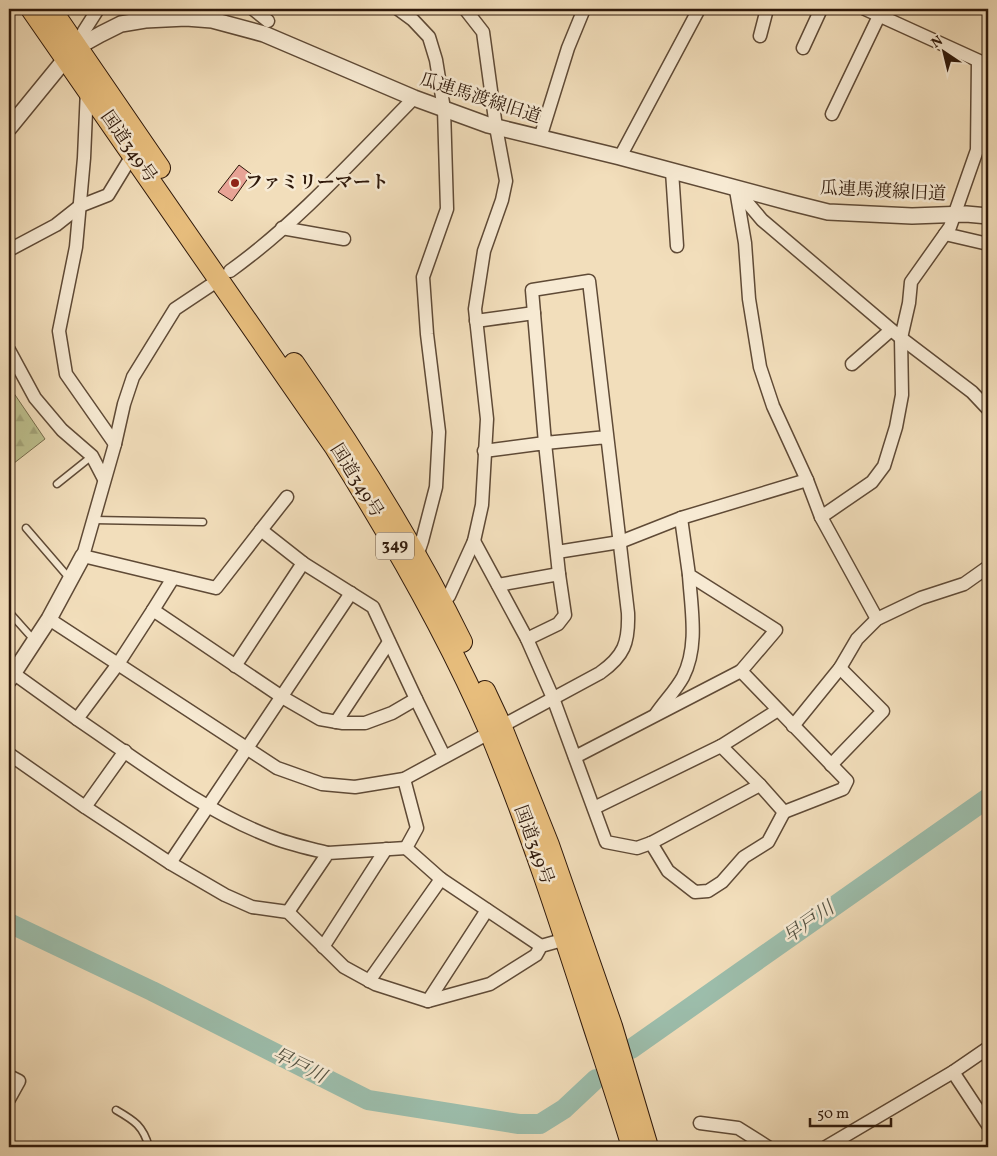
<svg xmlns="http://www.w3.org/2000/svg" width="997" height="1156" font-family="Vollkorn,'Noto Serif JP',serif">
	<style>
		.forest { fill: url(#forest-firs); stroke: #766c4c }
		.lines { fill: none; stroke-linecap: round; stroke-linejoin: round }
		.river { stroke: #9cbdab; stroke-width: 20 }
		.building { fill: #e8a396; stroke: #2e180a }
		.service-casing { stroke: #5f4a36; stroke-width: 9 }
		.minor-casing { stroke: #5f4a36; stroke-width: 15 }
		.tertiary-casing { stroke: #5f4a36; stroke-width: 18 }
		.trunk-casing { stroke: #2e180a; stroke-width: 22 }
		.service { stroke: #f7ead3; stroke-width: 6 }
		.minor { stroke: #f7ead3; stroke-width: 12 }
		.tertiary { stroke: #f7ead3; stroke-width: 15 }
		.trunk { stroke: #e9bf7e; stroke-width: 20 }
		.poi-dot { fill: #8f2418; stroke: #f7ead3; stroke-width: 2 }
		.labels { text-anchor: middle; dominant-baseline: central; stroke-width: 5; stroke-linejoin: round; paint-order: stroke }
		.shield { fill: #f7ead3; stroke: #6a5746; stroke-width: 1 }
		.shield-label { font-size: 16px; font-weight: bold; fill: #2e180a }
		.street-label { font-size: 18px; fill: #2e180a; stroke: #f7ead3 }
		.poi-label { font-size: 18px; font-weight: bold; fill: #2e180a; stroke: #f7ead3; text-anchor: start }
		.water-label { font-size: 19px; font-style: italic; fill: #545242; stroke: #f7ead3 }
	</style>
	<defs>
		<pattern id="forest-firs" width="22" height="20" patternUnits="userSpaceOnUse" patternTransform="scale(1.25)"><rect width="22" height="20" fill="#bdc08e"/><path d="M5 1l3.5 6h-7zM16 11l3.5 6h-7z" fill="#a3a479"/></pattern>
	</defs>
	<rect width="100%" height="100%" fill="#f2debb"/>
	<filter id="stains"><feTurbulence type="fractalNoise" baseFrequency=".004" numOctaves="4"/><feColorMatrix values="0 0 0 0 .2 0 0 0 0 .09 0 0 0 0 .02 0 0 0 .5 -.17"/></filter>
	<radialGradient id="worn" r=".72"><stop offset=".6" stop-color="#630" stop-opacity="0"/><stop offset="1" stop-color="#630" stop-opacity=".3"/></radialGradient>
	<polygon class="forest" points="9,386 45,439 9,467"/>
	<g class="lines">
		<g class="river">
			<polyline points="9,923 152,991 368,1100 519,1124 540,1124 564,1109 596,1079"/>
			<polyline points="631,1049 988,798"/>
		</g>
	</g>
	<polygon class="building" points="239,165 251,174 232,201 218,192"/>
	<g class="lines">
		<g class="service-casing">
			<g id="service">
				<polyline points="57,484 92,456"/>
				<polyline points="94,520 203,522"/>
				<polyline points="26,528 70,579"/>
				<polyline points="9,612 34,640"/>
				<path d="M116 1110C135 1121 143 1126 149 1147"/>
			</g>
		</g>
		<g class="minor-casing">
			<g id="minor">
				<polyline points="253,9 268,21"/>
				<polyline points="398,9 413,20 429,37 436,60 444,109 447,209 423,277 427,334 439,432 436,487 422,541 417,556"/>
				<polyline points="865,9 988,65"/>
				<polyline points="760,36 767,9"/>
				<polyline points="78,48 84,31 98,9"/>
				<polyline points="803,48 821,9"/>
				<polyline points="87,89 84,158 76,247 59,331 66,374 115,444"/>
				<polyline points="832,114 879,16"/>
				<polyline points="540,138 568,48 584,9"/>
				<polyline points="620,157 699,9"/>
				<polyline points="672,171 677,246"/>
				<polyline points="735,188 762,220 901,338 909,303 911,282 950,227 977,150 978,61"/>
				<polyline points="736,190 745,243 749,299 760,367 773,406 807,480 821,517 877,619"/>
				<polyline points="282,228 344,239"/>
				<polyline points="945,234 988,244"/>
				<polyline points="9,250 56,225 80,206 108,195 133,154"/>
				<path d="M230 271C297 223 356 157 414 98"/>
				<polyline points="220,279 175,309 133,377 124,404 115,444 83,556 216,588 261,530 303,563 373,607 416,699 444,756"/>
				<polyline points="476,321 534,313"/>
				<polyline points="901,338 972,392 988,409"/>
				<polyline points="9,350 35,398 62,430 92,456 104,479"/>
				<polyline points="852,364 891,330"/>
				<polyline points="484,451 545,443 559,574"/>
				<polyline points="821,517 872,482 884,466 896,427 902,395 901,338"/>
				<polyline points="261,530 287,497"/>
				<polyline points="474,541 527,639 553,698 606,842 637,848 651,843 760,785 784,812 843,789 847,781 741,671 776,630 689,575 681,518"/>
				<polyline points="557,552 620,542 681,518 807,480"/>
				<polyline points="498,585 559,574 565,615 558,624 527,639"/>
				<polyline points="442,601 449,596 474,541 482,505 487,419 475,309 484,251 502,200 506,181 496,127 483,32 465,9"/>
				<polyline points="153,610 173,578"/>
				<path d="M49 619 277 768 322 784 355 787 404 779 600 673C624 656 629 643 628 613L589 281 532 290 545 443 607 437"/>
				<polyline points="235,666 303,563"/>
				<polyline points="13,673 77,719"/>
				<path d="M656 714C664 702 676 690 683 677 699 646 691 608 689 575"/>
				<polyline points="336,722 389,642"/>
				<polyline points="793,726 840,668 857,639 877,619 921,598 964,584 988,567"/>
				<polyline points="721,746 760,785"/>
				<polyline points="9,754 85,807 170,863 225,895 252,907 288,912 344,967 375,984 428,1001 490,984 536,955 541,946 566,939"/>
				<polyline points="575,757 741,671"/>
				<polyline points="831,765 883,711 840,668"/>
				<polyline points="404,779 417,828 406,848 441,879 541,946"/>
				<polyline points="85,807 125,751"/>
				<polyline points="594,808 721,746 778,710"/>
				<polyline points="651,843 668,871 695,892 708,891 722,882 744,857 768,842 784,812"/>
				<path d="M328 853C308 848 288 844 269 836 200 809 138 760 77 719L118 664 153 610 282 697 320 719 343 723H365L392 713 416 699"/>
				<polyline points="170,863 351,593"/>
				<polyline points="288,912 328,853 406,848"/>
				<polyline points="323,947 386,849"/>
				<polyline points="369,981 441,879"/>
				<polyline points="428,1001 487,910"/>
				<polyline points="953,1072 988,1125"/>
				<polyline points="9,1076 19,1081 9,1099"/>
				<polyline points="700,1123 738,1128 768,1147"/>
				<polyline points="826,1147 953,1072 988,1048"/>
			</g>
		</g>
		<g class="tertiary-casing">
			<g id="tertiary">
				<polyline points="9,128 67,57 83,44 101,34 121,24 145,20 186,18 212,20 264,34 414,98 488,125 620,157 792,203 828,212 912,216 966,214 988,216"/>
				<polyline points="9,680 49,619 83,556"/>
			</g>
		</g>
		<g class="trunk-casing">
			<g id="trunk">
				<path d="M31 9 334 446C392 538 447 633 490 733 529 827 560 923 591 1019 605 1062 619 1104 632 1147"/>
				<polyline points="51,9 160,168"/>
				<path d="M294 363C356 452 414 544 462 642"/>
				<polyline points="485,691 501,725 549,845 612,1026 648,1147"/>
			</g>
		</g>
		<use href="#service" class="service"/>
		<use href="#minor" class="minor"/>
		<use href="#tertiary" class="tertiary"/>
		<use href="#trunk" class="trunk"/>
	</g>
	<circle class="poi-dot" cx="235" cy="183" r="5"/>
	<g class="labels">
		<rect class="shield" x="376" y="532.5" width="38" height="27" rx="4"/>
		<g class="shield-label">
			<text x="395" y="546">349</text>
		</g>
		<g class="street-label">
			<text transform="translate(480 99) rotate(18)">瓜連馬渡線旧道</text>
			<text transform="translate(128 147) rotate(55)">国道349号</text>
			<text transform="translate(883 192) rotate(3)">瓜連馬渡線旧道</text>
			<text transform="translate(356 481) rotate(58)">国道349号</text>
			<text transform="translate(533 845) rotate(70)">国道349号</text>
		</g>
		<g class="poi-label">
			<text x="245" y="183">ファミリーマート</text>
		</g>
		<g class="water-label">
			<text transform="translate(809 923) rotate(-35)">早戸川</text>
			<text transform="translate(299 1066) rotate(26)">早戸川</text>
		</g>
	</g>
	<rect width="997" height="1156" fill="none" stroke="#f2debb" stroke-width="30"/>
	<rect x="10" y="10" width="977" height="1136" fill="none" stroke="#2e180a" stroke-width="2.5"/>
	<rect x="15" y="15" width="967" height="1126" fill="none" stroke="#2e180a"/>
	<g transform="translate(944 52) rotate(325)" stroke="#f7ead3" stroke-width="4" paint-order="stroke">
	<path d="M0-4L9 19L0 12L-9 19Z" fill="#2e180a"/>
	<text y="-8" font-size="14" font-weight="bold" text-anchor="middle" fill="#2e180a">N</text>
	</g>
	<path d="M810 1118v8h81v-8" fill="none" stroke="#2e180a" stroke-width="2.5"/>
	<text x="817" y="1118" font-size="15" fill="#2e180a" stroke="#f7ead3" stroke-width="4" paint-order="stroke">50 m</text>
	<rect width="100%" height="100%" filter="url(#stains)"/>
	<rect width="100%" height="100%" fill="url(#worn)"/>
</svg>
